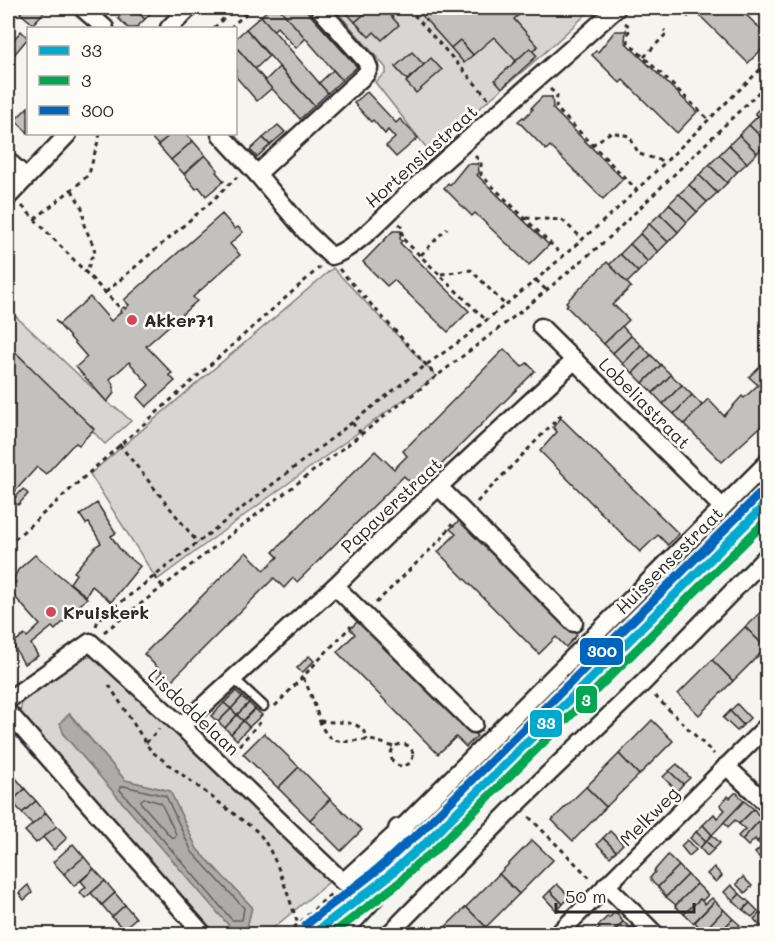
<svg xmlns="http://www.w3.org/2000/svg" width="775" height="942" font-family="Mali,sans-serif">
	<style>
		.green { fill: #d7d6d2; stroke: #81807e; stroke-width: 1.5; fill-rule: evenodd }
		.water { fill: #adaca9; stroke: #797877; stroke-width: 1.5 }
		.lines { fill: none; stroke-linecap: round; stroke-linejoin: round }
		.shore { stroke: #5f5f5d; stroke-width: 1.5 }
		.building { fill: #c2c1be; stroke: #2b2b2b; stroke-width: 1.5 }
		.lane-casing { stroke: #2b2b2b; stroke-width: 13 }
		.street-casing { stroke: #2b2b2b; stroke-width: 21 }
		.secondary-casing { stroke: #2b2b2b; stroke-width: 27 }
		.path { stroke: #2b2b2b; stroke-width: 3; stroke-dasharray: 4.5 4.5; stroke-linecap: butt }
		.lane { stroke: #fdfcf7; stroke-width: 8 }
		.street { stroke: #fdfcf7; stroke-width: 16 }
		.secondary { stroke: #fdfcf7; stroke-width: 22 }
		.bus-1-casing { stroke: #fdfcf7; stroke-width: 14 }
		.bus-2-casing { stroke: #fdfcf7; stroke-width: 14 }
		.bus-3-casing { stroke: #fdfcf7; stroke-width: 14 }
		.bus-1 { stroke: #00a9ce; stroke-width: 9 }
		.bus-2 { stroke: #00a651; stroke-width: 9 }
		.bus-3 { stroke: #0065bd; stroke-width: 9 }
		.poi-dot { fill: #d1495b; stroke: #fdfcf7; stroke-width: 2 }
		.labels { text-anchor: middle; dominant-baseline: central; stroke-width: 5; stroke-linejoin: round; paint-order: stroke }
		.street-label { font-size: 18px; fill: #2b2b2b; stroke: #fdfcf7 }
		.poi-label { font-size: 18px; font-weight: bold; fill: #2b2b2b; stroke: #fdfcf7; text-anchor: start }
		.line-badge { stroke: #fdfcf7; stroke-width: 2 }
		.badge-label { font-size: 16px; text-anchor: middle; font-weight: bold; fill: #fff }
	</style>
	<rect width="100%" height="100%" fill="#f5f4ef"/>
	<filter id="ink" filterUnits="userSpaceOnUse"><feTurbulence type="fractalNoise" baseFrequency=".0167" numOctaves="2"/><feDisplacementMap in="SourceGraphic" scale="12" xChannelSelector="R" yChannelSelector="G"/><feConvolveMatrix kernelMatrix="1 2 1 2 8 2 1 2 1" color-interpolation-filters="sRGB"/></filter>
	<g filter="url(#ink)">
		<g class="green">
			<polygon points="334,8 593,8 543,54 429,151 375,82 386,73 386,68"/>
			<polygon points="333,268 436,376 257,506 157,580 90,474"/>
			<polygon points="8,309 113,407 118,409 131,421 105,444 8,344"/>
			<polygon points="767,474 767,491 405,852 404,838"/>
			<path d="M93 656 103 657 329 882 267 933 221 934 219 932 214 934 209 930 20 713 23 695 78 660ZM70 714 125 780 170 791 197 849 252 907 247 927 231 928 64 735Z"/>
		</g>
		<polygon class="water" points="69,714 125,780 170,791 197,849 252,907 247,927 231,928 64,735 60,723"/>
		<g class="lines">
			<g class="shore">
				<polygon points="124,786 166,796 192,852 244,908 242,920 232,920 120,790 120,787"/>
				<polygon points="144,798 161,803 176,834 175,838 171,837 141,803 141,800"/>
			</g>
		</g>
		<g class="building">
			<polygon points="25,8 41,8 45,11 33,24 20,13"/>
			<polygon points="128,8 133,8 145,19 136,28 128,28 118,18"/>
			<polygon points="133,8 156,8 145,19"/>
			<polygon points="270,8 279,8 306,38 296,48 277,27 273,31 261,16"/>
			<polygon points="279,8 304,8 357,67 342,80"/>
			<polygon points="342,8 372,8 355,22"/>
			<polygon points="372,8 387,8 393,15 391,16 399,25 382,40 374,32 369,37 355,22"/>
			<polygon points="422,8 527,8 514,19 538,46 533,51 530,48 516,61 494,37 473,55 460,40 451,48 418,11"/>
			<polygon points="678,8 739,8 768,36 768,43 748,63 694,10 688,17"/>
			<polygon points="261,16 328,93 314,106 246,29"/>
			<polygon points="246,29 269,56 255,69 236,47 236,38"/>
			<polygon points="626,30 625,42 697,112 677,133 623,80 620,83 592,55 596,51 598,52 615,31 625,31"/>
			<polygon points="21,31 28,38 8,62 8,46"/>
			<polygon points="460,40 473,55 464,63 451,48"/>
			<polygon points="236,47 272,88 257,101 236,77"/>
			<polygon points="530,48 537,56 502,88 495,80"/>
			<polygon points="412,52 424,65 407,80 395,67"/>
			<polygon points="431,58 442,70 416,93 406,82"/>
			<polygon points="279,67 314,106 300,119 265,81"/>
			<polygon points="333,70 342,80 328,93 319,83"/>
			<polygon points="367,92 396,123 400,119 418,138 396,157 386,146 395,138 388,130 385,134 373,120 371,122 354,103"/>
			<polygon points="552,96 553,107 552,108 623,179 603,199 550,146 546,150 518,121 523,117 524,118 533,109 531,108 542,97 552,97"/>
			<polygon points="768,100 768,124 755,113"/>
			<polygon points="28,107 28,133 15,120"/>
			<polygon points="755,113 768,124 767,143 749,125 758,116"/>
			<polygon points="278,125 285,132 270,145 263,138"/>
			<polygon points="749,125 767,143 757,153 739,135"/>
			<polygon points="148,134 171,134 158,145"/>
			<polygon points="171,134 186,134 193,141 171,160 158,145"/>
			<polygon points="739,135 757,153 747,163 729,145"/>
			<polygon points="263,138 270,145 257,157 250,150"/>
			<polygon points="193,141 205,155 184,174 171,160"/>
			<polygon points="729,145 747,163 737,172 719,155"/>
			<polygon points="205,155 218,170 216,172 224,181 206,196 199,187 196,189 184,174"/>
			<polygon points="719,155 737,172 727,183 709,165"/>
			<polygon points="478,162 479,173 477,175 549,245 529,265 475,213 472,216 444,188 448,183 450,185 467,164 478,164"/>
			<polygon points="709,165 727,183 717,193 699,175"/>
			<polygon points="699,175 717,193 707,202 689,185"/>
			<polygon points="689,185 707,202 697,212 679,194"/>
			<polygon points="679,194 697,212 687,222 669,204"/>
			<polygon points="669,204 687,222 678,232 660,214"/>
			<polygon points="222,214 235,229 238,227 243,232 230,244 240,255 193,297 197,301 146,346 172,373 169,375 175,381 146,407 137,397 149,385 129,362 110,379 114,387 114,393 107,402 76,367 87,357 55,320 59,324 90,297 111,321 121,312 120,311 121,309 124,307 125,309 129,305 124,300"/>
			<polygon points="660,214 678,232 668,242 649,224"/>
			<polygon points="649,224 668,242 658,252 640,234"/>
			<polygon points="393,231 401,231 400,239 402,241 400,243 469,311 448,332 394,280 387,286 363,262"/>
			<polygon points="640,234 658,252 648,262 630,244"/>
			<polygon points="630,244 648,262 638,272 620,254"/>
			<polygon points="620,254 638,272 627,283 609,265"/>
			<polygon points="607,262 631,287 612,305 614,307 615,306 629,320 604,344 566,306 568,304 566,302"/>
			<polygon points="622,326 631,336 613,353 604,344"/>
			<polygon points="631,336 641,345 623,364 613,353"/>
			<polygon points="641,345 651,355 633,373 623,364"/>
			<polygon points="11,348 94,429 79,445 76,443 71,447 46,474 37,467 8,499 8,352"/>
			<polygon points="504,349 522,367 527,363 535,371 426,480 423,477 414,486 404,476 297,582 293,578 284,588 274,578 166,686 157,677 162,672 144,654 246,552 264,570 278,557 273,552 375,451 394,469 407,456 403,451"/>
			<polygon points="651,355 661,365 643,383 633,373"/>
			<polygon points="768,358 768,420 722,462 684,424 708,399 724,416 742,396 744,398 758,385 749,377"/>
			<polygon points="661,365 671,375 653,393 643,383"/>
			<polygon points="671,375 682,385 663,404 653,393"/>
			<polygon points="682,385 692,395 674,414 663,404"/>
			<polygon points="692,395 702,405 684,424 674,414"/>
			<polygon points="561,418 679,534 668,545 658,535 640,552 540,451 557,432 553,427"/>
			<polygon points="23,489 28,494 18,505 12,501"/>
			<polygon points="97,503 116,533 111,536 121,551 140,566 111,602 92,586 86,596 70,583 76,574 74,572 96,546 101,543 89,523 86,524 80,515"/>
			<polygon points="460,520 565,626 567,625 577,635 566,647 556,637 539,654 438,552 456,534 450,529"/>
			<polygon points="35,555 87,598 55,630 52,627 31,644 38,656 24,664 12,643 25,635 27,637 40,625 8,589 16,582 13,580 18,570"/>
			<polygon points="768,605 768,647 766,648 745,627"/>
			<polygon points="359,620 477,736 466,747 456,737 438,754 337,652 355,634 350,629"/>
			<polygon points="745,627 766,648 733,681 712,660"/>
			<polygon points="309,656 314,661 302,673 297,668"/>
			<polygon points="712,660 733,681 699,715 678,694"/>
			<polygon points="236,691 242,697 231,709 224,703"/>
			<polygon points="242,697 249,703 237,715 231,709"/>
			<polygon points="224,703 231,709 218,722 211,716"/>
			<polygon points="249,703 255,709 243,721 237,715"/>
			<polygon points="737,704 750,718 743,725 730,711"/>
			<polygon points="231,709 237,715 225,728 218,722"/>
			<polygon points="255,709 262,715 249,727 243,721"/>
			<polygon points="730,711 743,725 737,731 723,718"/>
			<polygon points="237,715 243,721 231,734 225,728"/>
			<polygon points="652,720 673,741 639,775 619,754"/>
			<polygon points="243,721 249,727 237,740 231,734"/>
			<polygon points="264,733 299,767 278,788 243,754"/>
			<polygon points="619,754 639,775 606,807 586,787"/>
			<polygon points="677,764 690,778 683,784 669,771"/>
			<polygon points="299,767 330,799 310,820 278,788"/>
			<polygon points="669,771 683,784 677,791 663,777"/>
			<polygon points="15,777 25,789 12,801 8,796 8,783"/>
			<polygon points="586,787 606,807 573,841 552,820"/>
			<polygon points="25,789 36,801 22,813 12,801"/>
			<polygon points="735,793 737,793 744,801 712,835 703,825 714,814 717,818 725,810 720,805 728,796 730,798"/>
			<polygon points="330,799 362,830 341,851 310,820"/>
			<polygon points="36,801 46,813 33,825 22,813"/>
			<polygon points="744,801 754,809 739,824 735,820 728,827 724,822"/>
			<polygon points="754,809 761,819 742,840 738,836 745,829 739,824"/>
			<polygon points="46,813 57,826 36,843 25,831"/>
			<polygon points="761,819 768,822 768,831 757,842 755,839 748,846 742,840"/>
			<polygon points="703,825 712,835 706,841 696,832"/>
			<polygon points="57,826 67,838 54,850 43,837"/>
			<polygon points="610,831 623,844 616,851 603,838"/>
			<polygon points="768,831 768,849 760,858 755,853 762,846 757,842"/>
			<polygon points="696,832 706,841 700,848 690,838"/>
			<polygon points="712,835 720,843 714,849 706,841"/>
			<polygon points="603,838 616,851 610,857 597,844"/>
			<polygon points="532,840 553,860 519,894 499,874"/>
			<polygon points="687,840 696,850 689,856 681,846"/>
			<polygon points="706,841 714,849 707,856 700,848"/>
			<polygon points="73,844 84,857 64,874 53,862"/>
			<polygon points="668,855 679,866 658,887 653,883 650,878 655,872 654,871"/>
			<polygon points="84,857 94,869 74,886 64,874"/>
			<polygon points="679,866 688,875 666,897 658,887"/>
			<polygon points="714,867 722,876 716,882 707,874"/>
			<polygon points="94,869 105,881 85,898 80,892 86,887 81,881"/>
			<polygon points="499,874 519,894 486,927 466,907"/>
			<polygon points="688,875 697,884 676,905 666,897"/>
			<polygon points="743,877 752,886 745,893 736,884"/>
			<polygon points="105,881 115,893 102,905 91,893"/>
			<polygon points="557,884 570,897 563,904 550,891"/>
			<polygon points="697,884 708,895 702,901 700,899 684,914 675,906"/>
			<polygon points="28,885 32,893 24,900 19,893"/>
			<polygon points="731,885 740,894 733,901 724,892"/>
			<polygon points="550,891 563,904 557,911 544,897"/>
			<polygon points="115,893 125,905 112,917 102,905"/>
			<polygon points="740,894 750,903 743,910 733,901"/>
			<polygon points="712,898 715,901 693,923 684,914 700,899 705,904"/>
			<polygon points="715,901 724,910 703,932 695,922"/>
			<polygon points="750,903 758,911 752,917 743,910"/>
			<polygon points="125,905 136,918 123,929 112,917"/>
			<polygon points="466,907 486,927 479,934 438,934"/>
			<polygon points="724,910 733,919 718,934 705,934 703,932"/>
			<polygon points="614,913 617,913 623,922 611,934 601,934 597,930 600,928 598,926 608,916 609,918"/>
			<polygon points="760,913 768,920 761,927 754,919"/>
			<polygon points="733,919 740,925 733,932 736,934 718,934"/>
			<polygon points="623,922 633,929 628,934 611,934"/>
		</g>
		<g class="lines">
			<g class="lane-casing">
				<g id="lane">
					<polyline points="233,678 263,706"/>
					<polyline points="314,934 361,895"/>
				</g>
			</g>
			<g class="street-casing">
				<g id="street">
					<polyline points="82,8 105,28"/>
					<polyline points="169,28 189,8"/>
					<polyline points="220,134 257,174 366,74 369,68 366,61 319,8"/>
					<polyline points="8,161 26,177"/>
					<path d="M257 174 306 232 331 256C356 250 395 205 415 187 482 126 550 68 617 8"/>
					<polyline points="8,197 68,134"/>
					<polyline points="541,327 722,507"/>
					<polyline points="439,487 574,623"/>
					<polyline points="335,586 474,724"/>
					<polyline points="8,700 90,642 181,726 343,882 400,830 768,462"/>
					<polyline points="8,712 203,934"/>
					<polyline points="181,726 335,586 390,532 575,360"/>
					<polyline points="726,766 768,805"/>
					<polyline points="606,885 655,934"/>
					<polyline points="389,934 515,806 644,682 768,555"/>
					<polyline points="558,934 768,725"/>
				</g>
			</g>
			<g class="secondary-casing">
				<g id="secondary">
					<polyline points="393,872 400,830"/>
					<path d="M336 934C368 907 390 868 425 844L768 502"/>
				</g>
			</g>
			<g class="path">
				<polyline points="408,8 488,98"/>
				<polyline points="625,23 629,26 628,42 708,119"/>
				<polyline points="214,28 224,18 238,8"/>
				<polyline points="230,28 252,8"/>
				<polyline points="644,57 667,33 664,30"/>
				<polyline points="550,89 557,95 556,108 637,190"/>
				<polyline points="592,145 611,132 629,136 639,154 666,162"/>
				<polyline points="475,156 481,162 481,175 563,256"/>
				<polyline points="72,190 83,210 84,225 94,247 95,254 91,258 87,273"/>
				<polyline points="22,206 121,309"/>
				<polyline points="526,218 562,220 583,239"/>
				<polyline points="35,219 82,181 89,174 100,134"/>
				<polyline points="399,224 403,227 402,238 486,320"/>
				<polyline points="421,255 447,228"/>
				<polyline points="339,269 437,377"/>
				<polyline points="441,274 471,270 505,305"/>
				<polyline points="536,280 546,290"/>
				<polyline points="106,292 212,201 237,177"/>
				<polyline points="352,423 362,434"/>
				<polyline points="119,444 198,543"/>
				<polyline points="477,502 563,413"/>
				<polyline points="8,545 320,267"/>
				<polyline points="154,576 162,586"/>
				<polyline points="376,603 443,537 452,524"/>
				<polyline points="96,626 98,620 426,365 463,339 536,280 617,209 768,62"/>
				<polyline points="104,632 524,309 610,237 768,83"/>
				<path d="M303 678C311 692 315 706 320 722 330 749 345 740 367 740 376 740 386 745 395 747"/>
				<path d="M109 685 151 751 258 832C278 857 287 894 298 924"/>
				<polyline points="655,696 714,754"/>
				<polyline points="275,706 351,626"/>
				<path d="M320 721C337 724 363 717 367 740"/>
				<polyline points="146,743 159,729"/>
				<circle cx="402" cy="755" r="11"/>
				<polyline points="233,752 263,719"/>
				<polyline points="529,817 590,878"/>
				<polyline points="287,934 332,893"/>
			</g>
			<use href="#lane" class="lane"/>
			<use href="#street" class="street"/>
			<use href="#secondary" class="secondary"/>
			<g class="bus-1-casing">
				<path id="bus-1" d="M314 934C339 912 368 894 393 872 404 862 413 852 425 844L768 502"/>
			</g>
			<g class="bus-2-casing">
				<polyline id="bus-2" points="332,934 400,882 417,864 433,852 768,519"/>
			</g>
			<g class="bus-3-casing">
				<path id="bus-3" d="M306 925C331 903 360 885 385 863 396 853 405 843 417 835L760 494"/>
			</g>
			<use href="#bus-1" class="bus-1"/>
			<use href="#bus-2" class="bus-2"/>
			<use href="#bus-3" class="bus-3"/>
		</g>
	</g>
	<g class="poi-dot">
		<circle cx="132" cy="320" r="6"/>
		<circle cx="51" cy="612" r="6"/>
	</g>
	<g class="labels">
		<g class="street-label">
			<text transform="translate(421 156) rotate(-42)">Hortensiastraat</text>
			<text transform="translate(645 403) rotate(45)">Lobeliastraat</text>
			<text transform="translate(391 505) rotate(-43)">Papaverstraat</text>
			<text transform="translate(669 560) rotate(-45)">Huissensestraat</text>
			<text transform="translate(194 712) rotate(43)">Lisdoddelaan</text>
			<text transform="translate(649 816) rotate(-45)">Melkweg</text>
		</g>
		<g class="poi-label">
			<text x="144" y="320">Akker71</text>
			<text x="63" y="612">Kruiskerk</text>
		</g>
	</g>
	<g class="line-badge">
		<rect x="579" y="637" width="45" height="29" rx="6" fill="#0065bd"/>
		<rect x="575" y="685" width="23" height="29" rx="6" fill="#00a651"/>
		<rect x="529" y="709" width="34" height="29" rx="6" fill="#00a9ce"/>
	</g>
	<g class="badge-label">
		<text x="602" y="657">300</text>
		<text x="586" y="706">3</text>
		<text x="546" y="729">33</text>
	</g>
	<rect width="775" height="942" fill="none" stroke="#fdfcf7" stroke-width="30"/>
	<rect x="15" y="15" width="745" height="912" fill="none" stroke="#2b2b2b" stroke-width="2" filter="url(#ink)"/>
	<rect x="27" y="27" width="210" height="108" fill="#fdfcf7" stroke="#a9a8a5" stroke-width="1.5"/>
	<rect x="39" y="46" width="30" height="9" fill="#00a9ce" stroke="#a9a8a5" stroke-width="1.5"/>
	<text x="81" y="57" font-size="18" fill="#2b2b2b">33</text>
	<rect x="39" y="76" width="30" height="9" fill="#00a651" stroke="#a9a8a5" stroke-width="1.5"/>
	<text x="81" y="87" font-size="18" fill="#2b2b2b">3</text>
	<rect x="39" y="106" width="30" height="9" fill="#0065bd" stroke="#a9a8a5" stroke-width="1.5"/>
	<text x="81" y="117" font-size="18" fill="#2b2b2b">300</text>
	<path d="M556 903v9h138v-9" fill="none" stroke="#2b2b2b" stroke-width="3"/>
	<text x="565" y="903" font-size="18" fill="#2b2b2b" stroke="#fdfcf7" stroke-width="4.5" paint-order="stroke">50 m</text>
</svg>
